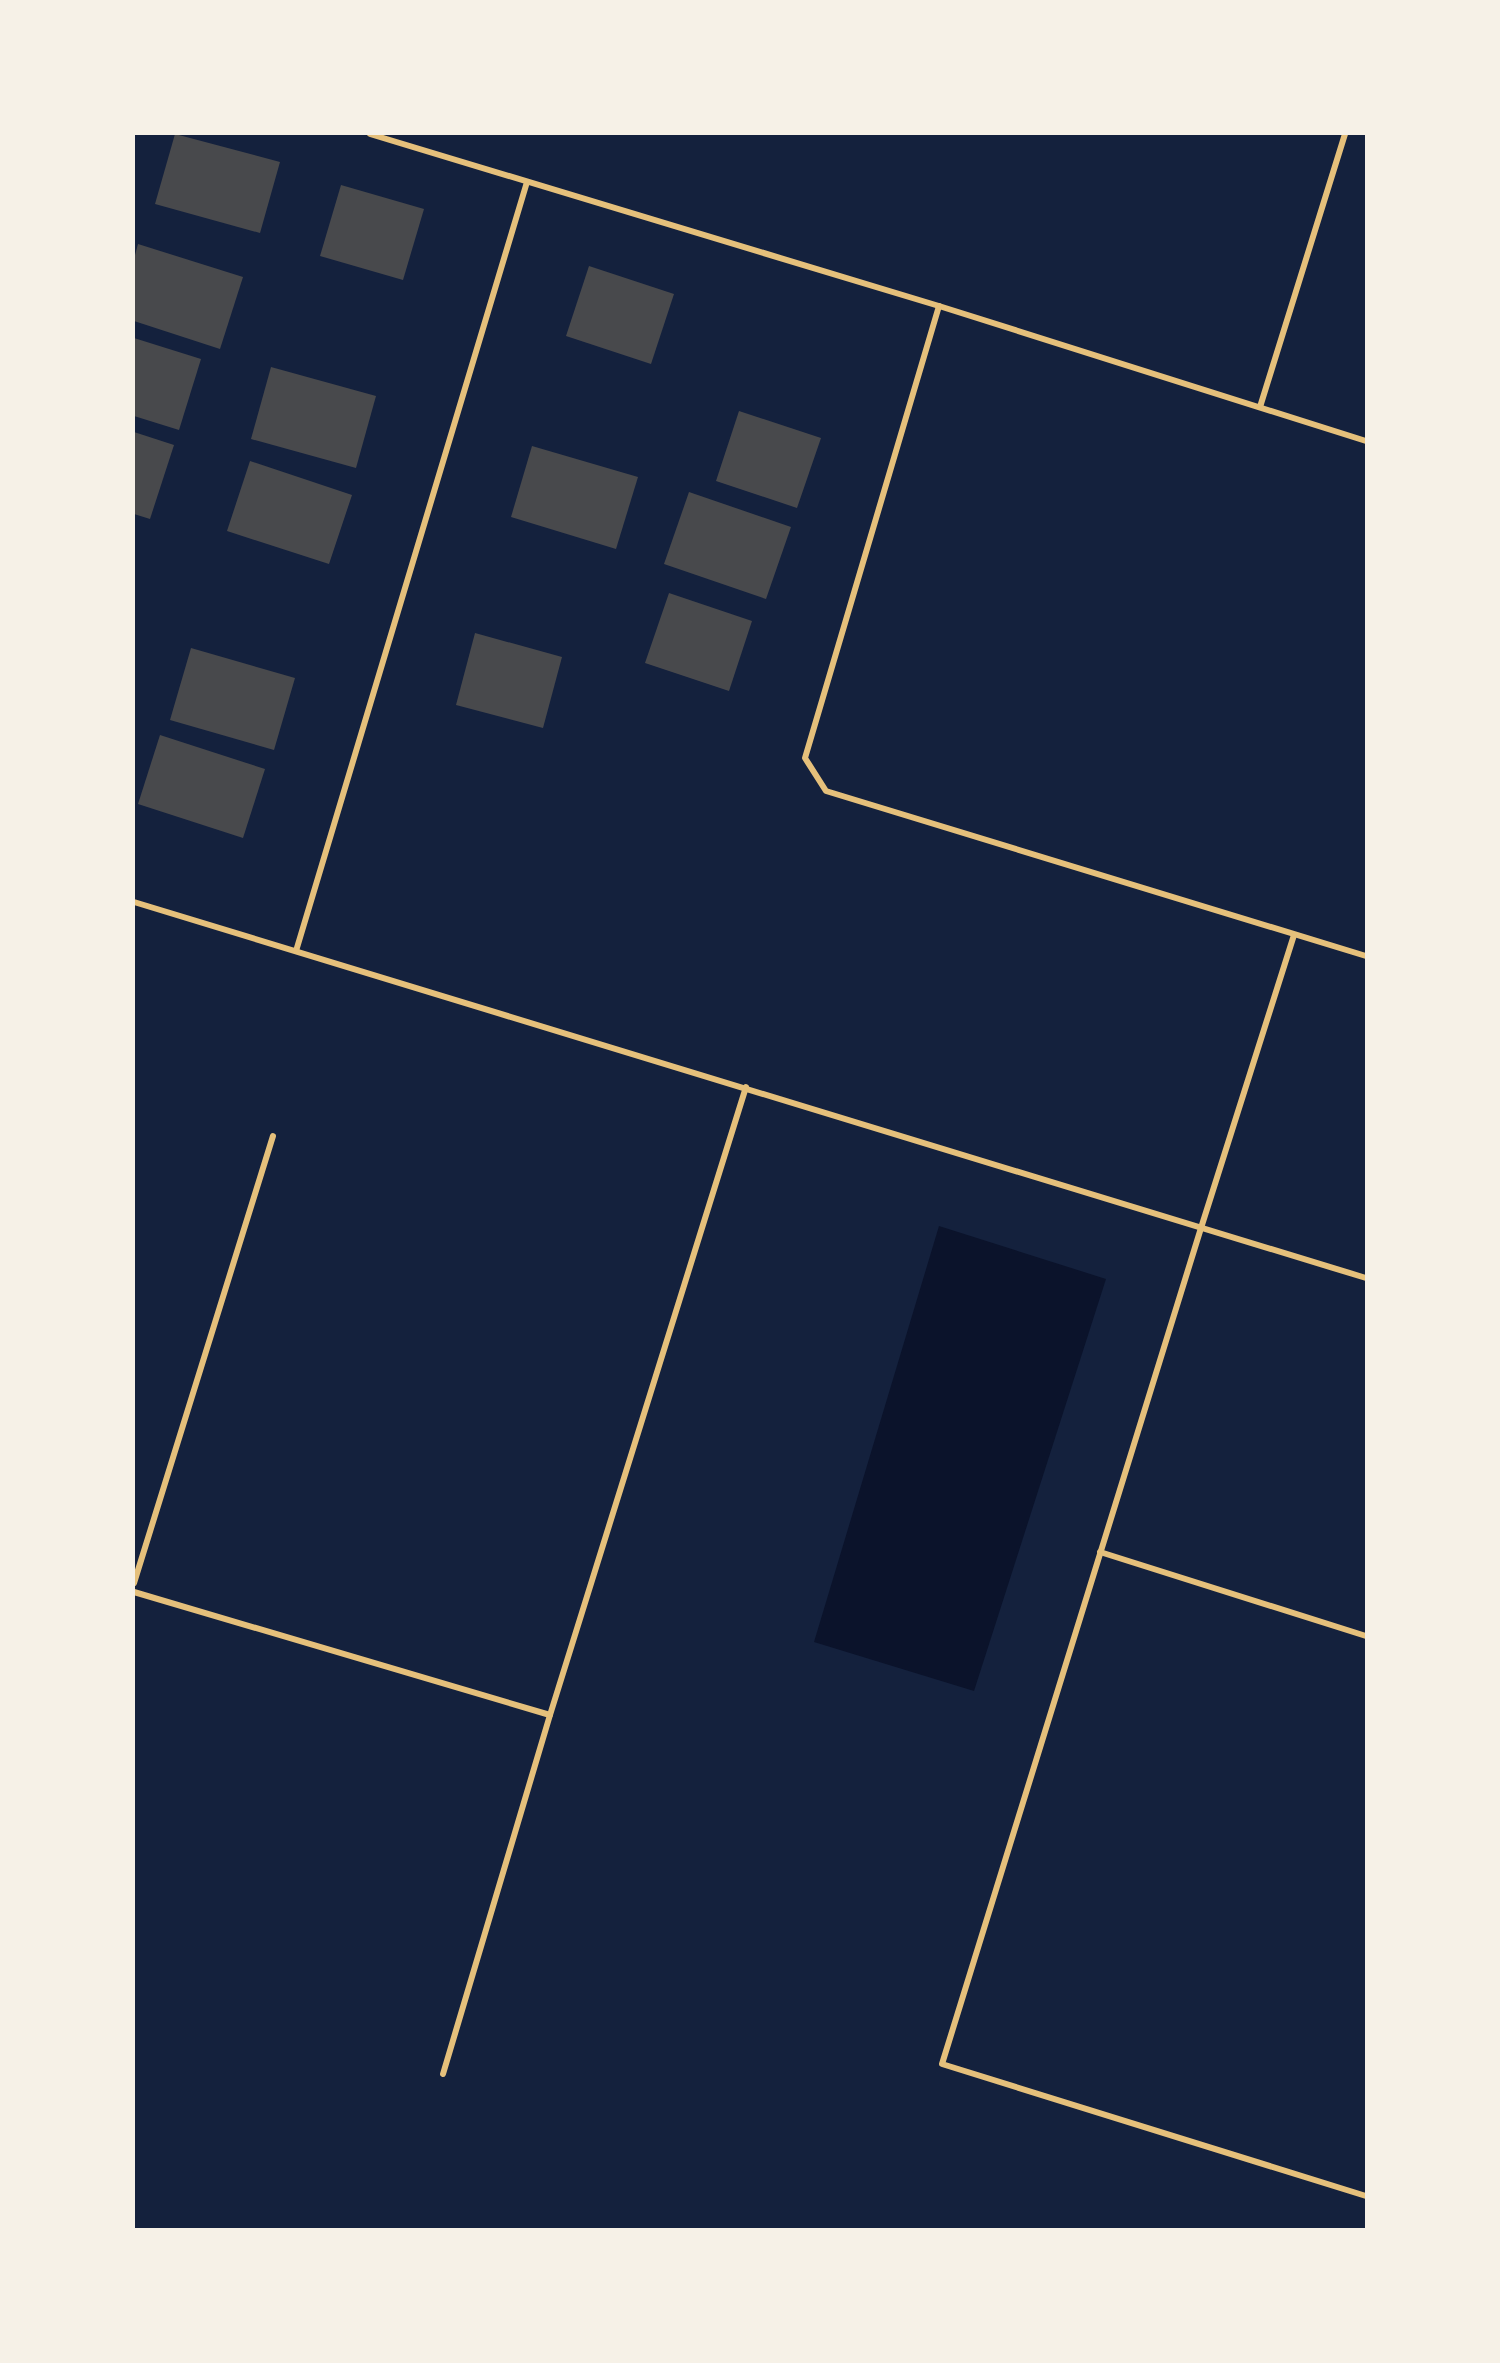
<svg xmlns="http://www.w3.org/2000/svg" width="1500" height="2363" font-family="'Zilla Slab',serif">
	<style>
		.water { fill: #0b132b }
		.building { fill: #48494c }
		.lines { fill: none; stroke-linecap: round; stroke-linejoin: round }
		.minor { stroke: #e5c07b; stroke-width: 6 }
	</style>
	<rect width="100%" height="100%" fill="#14213d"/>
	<polygon class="water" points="939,1226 1106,1279 974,1691 814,1642"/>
	<g class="building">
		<polygon points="175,134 280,162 260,233 155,204"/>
		<polygon points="341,185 424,209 403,280 320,256"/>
		<polygon points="138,244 243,277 220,349 134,321 134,259"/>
		<polygon points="589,266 674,294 651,364 566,336"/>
		<polygon points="134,338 201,359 179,430 134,416"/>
		<polygon points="271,367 376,396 356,468 251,439"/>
		<polygon points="739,411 821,438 797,508 716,481"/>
		<polygon points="134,432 174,445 150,519 134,514"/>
		<polygon points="532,446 638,477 616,549 511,517"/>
		<polygon points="250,461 352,495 329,564 227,531"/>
		<polygon points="689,492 791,527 766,599 664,564"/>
		<polygon points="669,593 752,621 729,691 645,663"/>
		<polygon points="475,633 562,657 543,728 456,705"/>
		<polygon points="191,648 295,678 274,750 170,720"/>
		<polygon points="160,735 265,769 243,838 138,804"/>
	</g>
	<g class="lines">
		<g class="minor">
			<polyline points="370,134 939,306 1366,441"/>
			<polyline points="939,306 805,758 826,791 1366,956"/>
			<polyline points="1260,407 1345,134"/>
			<polyline points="134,902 1366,1278"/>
			<polyline points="1294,935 1201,1228 942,2064 1366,2196"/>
			<polyline points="296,951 527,182"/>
			<polyline points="1100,1552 1366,1636"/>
			<polyline points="134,1583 273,1136"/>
			<polyline points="134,1592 550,1715"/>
			<polyline points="443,2074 550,1715 746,1087"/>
		</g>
	</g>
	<rect width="1500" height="2363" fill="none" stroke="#f6f1e7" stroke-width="270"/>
</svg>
